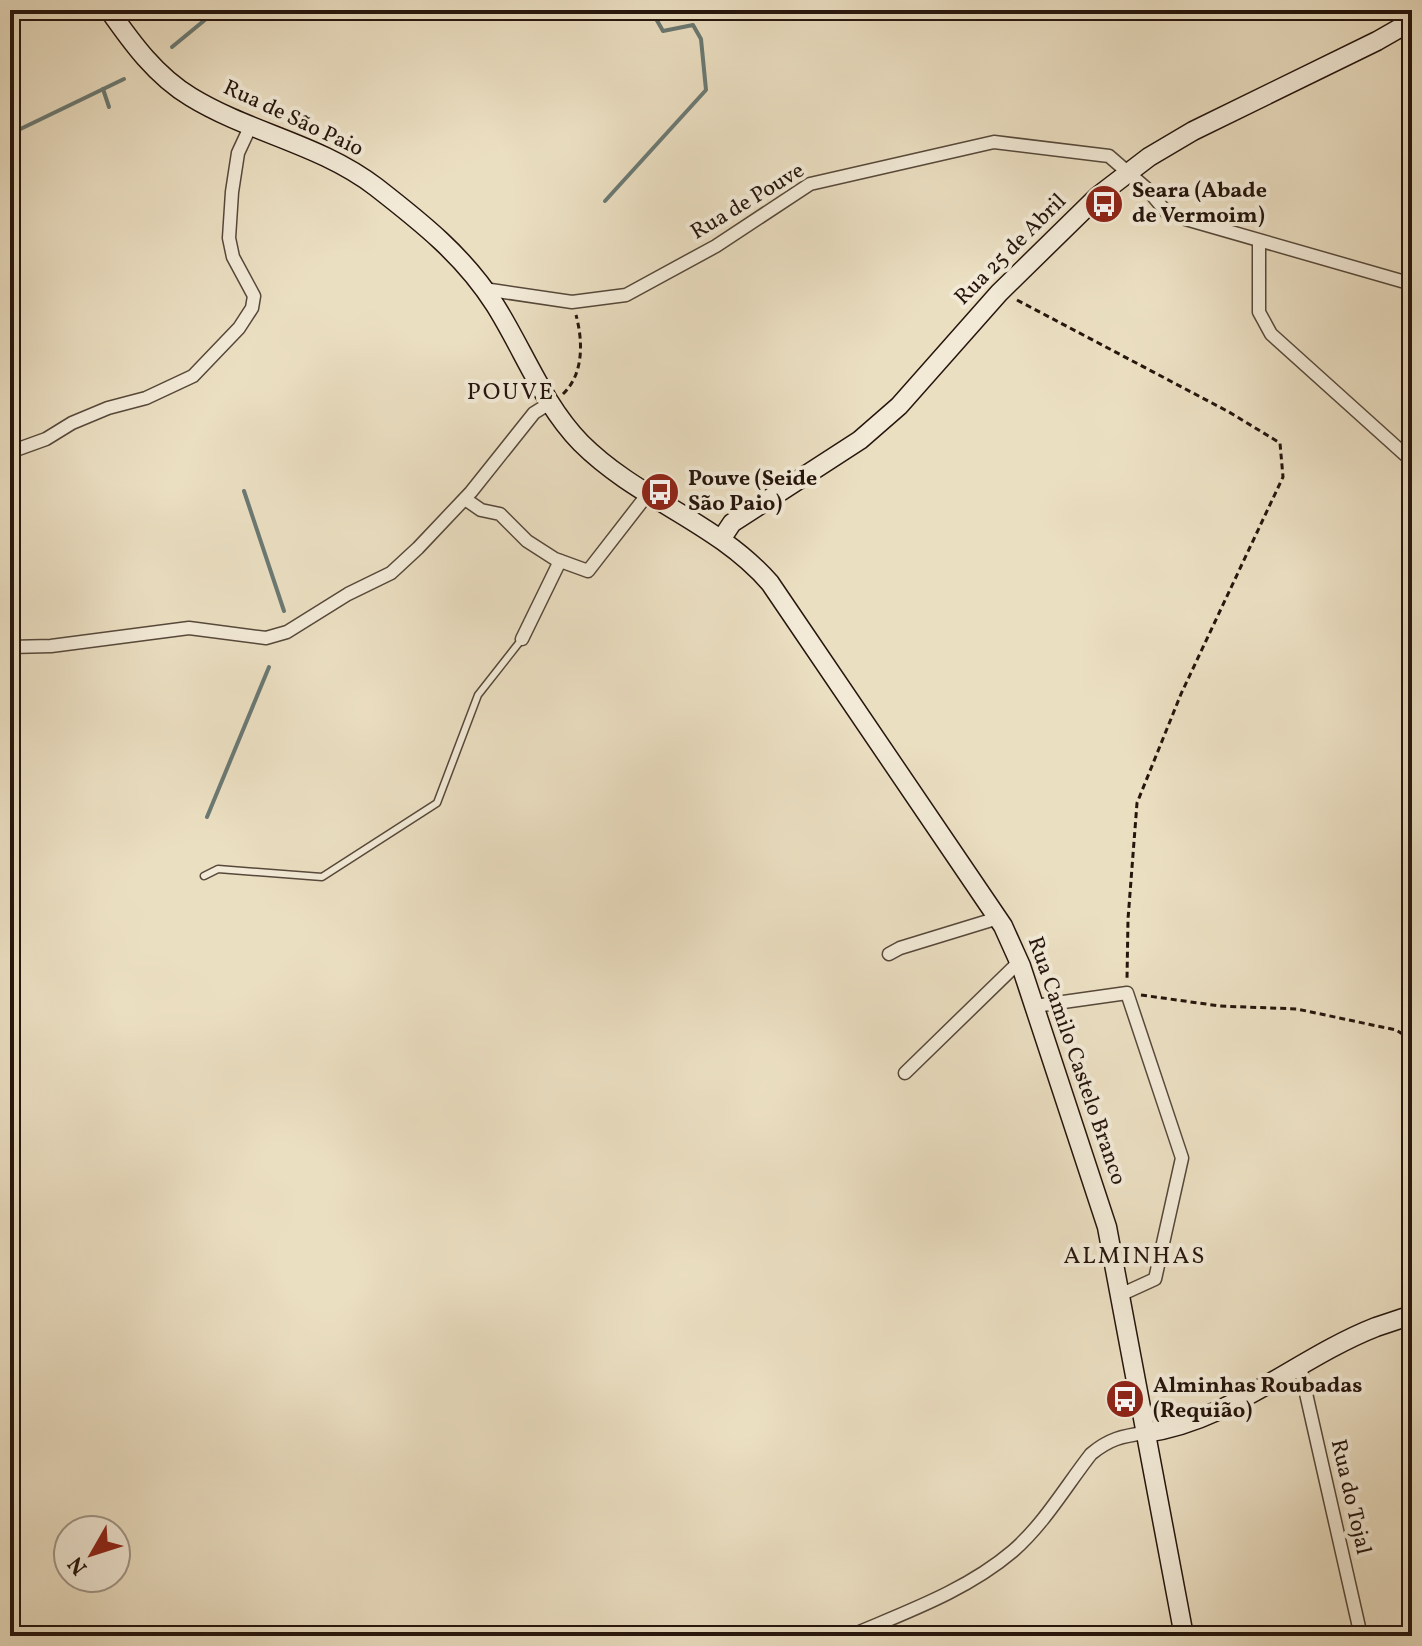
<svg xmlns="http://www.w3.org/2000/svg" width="1422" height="1646" font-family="Vollkorn,serif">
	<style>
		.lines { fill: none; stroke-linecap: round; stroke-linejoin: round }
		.stream { stroke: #6a7973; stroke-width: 4 }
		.lane-casing { stroke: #56483a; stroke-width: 9 }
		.street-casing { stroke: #56483a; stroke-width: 15 }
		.secondary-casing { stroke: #25150d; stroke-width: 21 }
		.path { stroke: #25150d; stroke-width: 3; stroke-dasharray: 6 4; stroke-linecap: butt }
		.lane { stroke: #f2ead7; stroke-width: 6 }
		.street { stroke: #f2ead7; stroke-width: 12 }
		.secondary { stroke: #f2ead7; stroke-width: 18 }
		.labels { text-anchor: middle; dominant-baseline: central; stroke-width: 8; stroke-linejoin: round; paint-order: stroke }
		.street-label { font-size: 22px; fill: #25150d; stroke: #f2ead7 }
		.poi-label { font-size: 22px; font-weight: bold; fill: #25150d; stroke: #f2ead7; text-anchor: start }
		.neighbourhood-label { font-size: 24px; letter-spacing: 2px; fill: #25150d; stroke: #f2ead7 }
	</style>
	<rect width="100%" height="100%" fill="#ebdfc2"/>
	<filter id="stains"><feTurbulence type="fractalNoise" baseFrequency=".0025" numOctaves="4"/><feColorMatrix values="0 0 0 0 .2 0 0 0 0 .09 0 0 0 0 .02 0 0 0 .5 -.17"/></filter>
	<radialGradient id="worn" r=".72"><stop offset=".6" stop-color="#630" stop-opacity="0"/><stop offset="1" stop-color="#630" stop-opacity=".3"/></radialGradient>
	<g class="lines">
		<g class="stream">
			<polyline points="172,47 217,10"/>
			<polyline points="103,89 109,107"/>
			<polyline points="10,134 124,79"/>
			<polyline points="605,201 706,90 701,39 693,25 663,31 651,10"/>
			<polyline points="244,491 284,611"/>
			<polyline points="207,817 269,667"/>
		</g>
		<g class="lane-casing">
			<polyline id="lane" points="204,876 218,869 322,877 437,803 478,695 522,639"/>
		</g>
		<g class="street-casing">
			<g id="street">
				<polyline points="1259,241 1259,312 1271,334 1412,461"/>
				<polyline points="484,289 572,302 626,295 716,246 810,184 994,142 1109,156 1147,189 1168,214 1412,284"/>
				<polyline points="10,452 46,439 72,423 108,408 146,398 193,376 239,328 252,308 254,296 233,257 229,238 232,192 238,153 251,125"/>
				<polyline points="465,499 481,510 500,514 527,541 555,559 588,571 647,495"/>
				<polyline points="522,639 560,561"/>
				<polyline points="10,647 51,646 189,628 266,638 287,632 348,594 391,573 418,548 471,492 534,413 550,403"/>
				<polyline points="889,954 900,948 998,918"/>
				<polyline points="1035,1006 1127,993 1182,1158 1155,1279 1120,1295"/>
				<polyline points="905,1073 1020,961"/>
				<polyline points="1300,1367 1361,1636"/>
				<polyline points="480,1636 503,1634 521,1636"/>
				<path d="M850 1636C906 1612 966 1591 1013 1551 1044 1524 1066 1486 1091 1454 1109 1439 1122 1436 1145 1433"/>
			</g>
		</g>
		<g class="secondary-casing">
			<g id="secondary">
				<path d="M109 10C132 43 156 76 191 97 250 133 320 144 376 187 421 222 464 256 495 305 524 351 543 404 581 443 638 500 717 522 770 583L1003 926 1021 966 1107 1227 1184 1636"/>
				<polyline points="722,538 732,523 860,440 899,406 999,293 1098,196 1149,157 1193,131 1377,41 1412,21"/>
				<path d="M1145 1433C1231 1421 1297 1358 1376 1327 1388 1323 1400 1319 1412 1315"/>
			</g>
		</g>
		<g class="path">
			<polyline points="1017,300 1229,412 1280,443 1283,477 1181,694 1137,803 1128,919 1127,980"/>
			<path d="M563 394C584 374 583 341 576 315"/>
			<polyline points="1141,995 1220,1006 1297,1009 1396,1030 1412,1040"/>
		</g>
		<use href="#lane" class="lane"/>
		<use href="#street" class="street"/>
		<use href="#secondary" class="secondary"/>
	</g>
	<defs>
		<g id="bus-disc" transform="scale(2)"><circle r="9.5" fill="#8f2418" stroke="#f2ead7"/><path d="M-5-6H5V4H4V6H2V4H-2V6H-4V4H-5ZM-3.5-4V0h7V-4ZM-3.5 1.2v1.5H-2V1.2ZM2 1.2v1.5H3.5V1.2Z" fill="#fff"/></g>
	</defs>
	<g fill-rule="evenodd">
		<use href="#bus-disc" x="1104" y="204"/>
		<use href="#bus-disc" x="660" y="492"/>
		<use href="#bus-disc" x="1125" y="1399"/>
	</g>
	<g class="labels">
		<g class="street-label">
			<text transform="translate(293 119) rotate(25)">Rua de São Paio</text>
			<text transform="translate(748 202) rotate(-31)">Rua de Pouve</text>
			<text transform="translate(1011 250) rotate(-45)">Rua 25 de Abril</text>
			<text transform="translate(1076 1061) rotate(71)">Rua Camilo Castelo Branco</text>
			<text transform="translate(1350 1497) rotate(77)">Rua do Tojal</text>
		</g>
		<g class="poi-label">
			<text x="1132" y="191">Seara (Abade<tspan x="1132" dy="25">de Vermoim)</tspan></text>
			<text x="688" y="479">Pouve (Seide<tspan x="688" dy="25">São Paio)</tspan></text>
			<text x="1153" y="1386">Alminhas Roubadas<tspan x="1153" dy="25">(Requião)</tspan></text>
		</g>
		<g class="neighbourhood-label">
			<text x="511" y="393">POUVE</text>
			<text x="1135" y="1257">ALMINHAS</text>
		</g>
	</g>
	<rect width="1422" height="1646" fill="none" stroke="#ebdfc2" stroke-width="40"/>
	<rect x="12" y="12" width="1398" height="1622" fill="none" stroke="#25150d" stroke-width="4"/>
	<rect x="20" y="20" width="1382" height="1606" fill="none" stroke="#25150d" stroke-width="2"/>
	<g transform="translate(92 1554) rotate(231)"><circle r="38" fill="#f2ead7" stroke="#a09586" stroke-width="2"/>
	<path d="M0-6L14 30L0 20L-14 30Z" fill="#8f2418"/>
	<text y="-12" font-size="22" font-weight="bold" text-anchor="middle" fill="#25150d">N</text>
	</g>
	<rect width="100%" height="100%" filter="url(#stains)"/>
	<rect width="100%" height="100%" fill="url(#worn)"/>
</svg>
